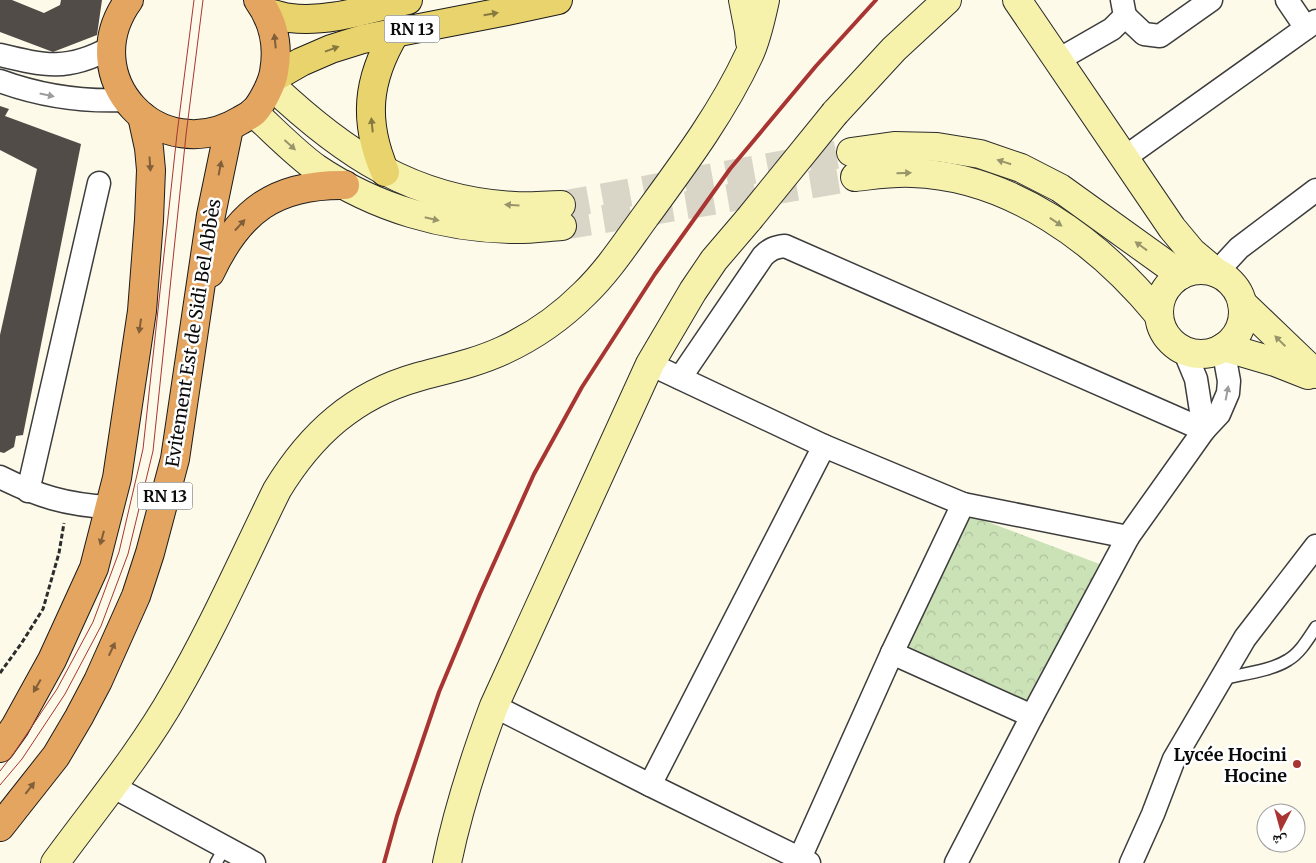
<svg xmlns="http://www.w3.org/2000/svg" width="1316" height="863" font-family="Merriweather,'Noto Naskh Arabic',serif">
	<style>
		.park { fill: url(#park-crowns) }
		.building { fill: #514c48 }
		.lines { fill: none; stroke-linecap: round; stroke-linejoin: round }
		.secondary-tunnel { stroke: #d9d6c8; stroke-width: 28; stroke-dasharray: 28 14; stroke-linecap: butt }
		.lane-casing { stroke: #3d3d3d; stroke-width: 14 }
		.street-casing { stroke: #3d3d3d; stroke-width: 25 }
		.secondary-casing { stroke: #2c2c2c; stroke-width: 30 }
		.primary-casing { stroke: #1b1b1b; stroke-width: 30 }
		.highway-casing { stroke: #1b1b1b; stroke-width: 30 }
		.path { stroke: #2c2c2c; stroke-width: 3; stroke-dasharray: 5 2.5; stroke-linecap: butt }
		.lane { stroke: #fff; stroke-width: 11 }
		.street { stroke: #fff; stroke-width: 22 }
		.secondary { stroke: #f6f2ab; stroke-width: 28 }
		.primary { stroke: #e9d36d; stroke-width: 28 }
		.highway { stroke: #e3a560; stroke-width: 28 }
		.tram { stroke: #a93533; stroke-width: 1 }
		.rail { stroke: #a93533; stroke-width: 4 }
		.secondary-bridge-casing { stroke: #2c2c2c; stroke-width: 30; stroke-linecap: butt }
		.secondary-bridge { stroke: #f6f2ab; stroke-width: 28 }
		.oneway { fill: #857940 }
		.oneway2 { fill: #815f39 }
		.oneway3 { fill: #9d9d9d }
		.oneway4 { fill: #98956b }
		.poi-dot { fill: #a93533; stroke: #fff; stroke-width: 2 }
		.labels { text-anchor: middle; dominant-baseline: central; stroke-width: 5; stroke-linejoin: round; paint-order: stroke }
		.shield { fill: #fff; stroke: #545454; stroke-width: 1 }
		.shield-label { font-size: 16px; font-weight: bold; fill: #0a0a0a }
		.street-label { font-size: 18px; fill: #0a0a0a; stroke: #fff }
		.poi-label { font-size: 18px; font-weight: bold; fill: #0a0a0a; stroke: #fff; text-anchor: end }
	</style>
	<defs>
		<pattern id="park-crowns" width="20" height="18" patternUnits="userSpaceOnUse" patternTransform="scale(1.25)"><rect width="20" height="18" fill="#cbe2b7"/><path d="M2 6a3 3 0 1 1 6 0M12 15a3 3 0 1 1 6 0" fill="none" stroke="#adc19c"/></pattern>
	</defs>
	<rect width="100%" height="100%" fill="#fdfae9"/>
	<polygon class="park" points="964,513 1105,566 1032,703 903,644"/>
	<g class="building">
		<polygon points="0,0 12,0 44,13 60,5 61,0 102,0 97,35 53,52 0,32"/>
		<polygon points="0,106 9,109 5,116 81,144 23,435 16,436 14,447 4,453 0,452 0,335 37,169 0,150"/>
	</g>
	<g class="lines">
		<g class="secondary-tunnel">
			<polyline points="561,205 851,152"/>
			<polyline points="562,226 855,177"/>
		</g>
		<g class="lane-casing">
			<g id="lane">
				<path d="M1222 679C1242 674 1271 671 1288 660 1300 653 1308 639 1316 627"/>
				<polyline points="216,863 225,847"/>
			</g>
		</g>
		<g class="street-casing">
			<g id="street">
				<polyline points="1287,0 1306,28"/>
				<polyline points="1125,16 1144,34 1160,36 1211,0"/>
				<path d="M0 55C45 66 68 71 110 48"/>
				<polyline points="1058,60 1112,29 1125,16 1122,0"/>
				<path d="M0 81C41 96 82 102 126 100"/>
				<polyline points="1124,158 1316,21"/>
				<polyline points="1220,274 1227,261 1239,248 1316,190"/>
				<polyline points="1184,350 1196,379 1204,430"/>
				<polyline points="650,364 824,446 963,504 1128,537"/>
				<path d="M680 378 763 256C770 249 775 247 785 246L1204 430"/>
				<path d="M0 477C38 496 66 505 110 507"/>
				<polyline points="28,491 99,183"/>
				<polyline points="892,653 1032,716"/>
				<polyline points="494,706 650,785 809,863"/>
				<polyline points="650,785 824,446"/>
				<polyline points="112,786 254,863"/>
				<polyline points="800,858 892,653 963,504"/>
				<polyline points="956,863 1032,716 1128,537 1204,430 1219,414 1228,393 1229,381 1225,359 1220,349"/>
				<polyline points="1131,863 1153,814 1174,759 1245,638 1316,546"/>
			</g>
		</g>
		<g class="secondary-casing">
			<g id="secondary">
				<polyline points="743,0 749,31 750,42"/>
				<polyline points="1017,0 1172,228 1192,252 1217,273"/>
				<path d="M271 85C343 153 413 201 515 206 530 207 546 205 561 205"/>
				<path d="M253 112C273 130 295 153 316 168 375 208 446 229 517 229 532 229 547 227 562 226"/>
				<polyline points="835,113 894,49 947,0"/>
				<polyline points="851,152 894,146 937,147 980,154 1021,168 1060,188 1181,275"/>
				<path d="M855 177C874 175 893 172 912 173 1011 176 1099 242 1159 315"/>
				<circle cx="1201" cy="312" r="42"/>
				<polyline points="1242,303 1316,374"/>
				<polyline points="1224,347 1275,362 1308,375"/>
				<path d="M55 863C96 807 141 753 175 693 213 628 244 557 277 490 311 434 354 395 418 377 447 369 476 363 504 350 534 336 561 317 584 294 608 271 626 243 645 217 683 165 722 113 749 55 757 38 761 18 765 0"/>
				<path d="M447 863C458 809 475 757 494 706L650 364 693 291 714 260 749 219"/>
			</g>
		</g>
		<g class="primary-casing">
			<g id="primary">
				<path d="M267 13C275 14 282 17 290 18 329 23 371 8 408 0"/>
				<polyline points="273,78 301,62 331,49 363,39 507,11 558,0"/>
				<path d="M385 172C363 121 367 80 395 33"/>
			</g>
		</g>
		<g class="highway-casing">
			<g id="highway">
				<path d="M129 0C73 77 159 170 241 120 245 118 250 115 254 112 262 103 272 84 274 72 279 45 274 22 258 0"/>
				<path d="M210 273C239 211 275 184 345 185"/>
				<polyline points="0,748 15,727 52,660 94,568 117,478 142,311 149,220 151,170 149,148 142,116"/>
				<polyline points="0,827 56,756 79,717 98,681 136,596 150,553 175,459 211,215 229,128"/>
			</g>
		</g>
		<polyline class="path" points="0,673 21,644 43,609 59,553 64,523"/>
		<use href="#lane" class="lane"/>
		<use href="#street" class="street"/>
		<use href="#secondary" class="secondary"/>
		<use href="#primary" class="primary"/>
		<use href="#highway" class="highway"/>
		<g class="tram">
			<polyline points="0,771 14,753 57,689 93,622 119,552 143,449 177,134 194,0"/>
			<polyline points="0,785 22,759 65,694 101,626 128,554 153,451 186,135 203,0"/>
		</g>
		<polyline class="rail" points="384,863 397,816 439,692 480,594 534,474 582,387 655,274 730,169 816,66 876,0"/>
		<g class="secondary-bridge-casing">
			<polyline id="secondary-bridge" points="749,219 835,113"/>
		</g>
		<use href="#secondary-bridge" class="secondary-bridge"/>
	</g>
	<defs><path id="oneway-solid" d="M-6-.8H1V-3.2L6.5 0L1 3.2V.8H-6Z" transform="scale(1.25)"/></defs>
	<g class="oneway">
		<use href="#oneway-solid" transform="translate(491 14) rotate(-10)"/>
		<use href="#oneway-solid" transform="translate(332 49) rotate(-20)"/>
		<use href="#oneway-solid" transform="translate(372 125) rotate(-96)"/>
	</g>
	<g class="oneway2">
		<use href="#oneway-solid" transform="translate(275 41) rotate(-96)"/>
		<use href="#oneway-solid" transform="translate(150 164) rotate(86)"/>
		<use href="#oneway-solid" transform="translate(220 168) rotate(-79)"/>
		<use href="#oneway-solid" transform="translate(240 225) rotate(-47)"/>
		<use href="#oneway-solid" transform="translate(140 326) rotate(98)"/>
		<use href="#oneway-solid" transform="translate(102 538) rotate(105)"/>
		<use href="#oneway-solid" transform="translate(112 649) rotate(-65)"/>
		<use href="#oneway-solid" transform="translate(37 686) rotate(120)"/>
		<use href="#oneway-solid" transform="translate(30 788) rotate(-52)"/>
	</g>
	<g class="oneway3">
		<use href="#oneway-solid" transform="translate(47 95) rotate(12)"/>
		<use href="#oneway-solid" transform="translate(1227 393) rotate(-79)"/>
	</g>
	<g class="oneway4">
		<use href="#oneway-solid" transform="translate(290 145) rotate(42)"/>
		<use href="#oneway-solid" transform="translate(1004 162) rotate(-162)"/>
		<use href="#oneway-solid" transform="translate(904 173) rotate(-1)"/>
		<use href="#oneway-solid" transform="translate(512 205) rotate(-176)"/>
		<use href="#oneway-solid" transform="translate(432 219) rotate(13)"/>
		<use href="#oneway-solid" transform="translate(1056 222) rotate(34)"/>
		<use href="#oneway-solid" transform="translate(1141 246) rotate(-144)"/>
		<use href="#oneway-solid" transform="translate(1280 341) rotate(-136)"/>
	</g>
	<circle class="poi-dot" cx="1297" cy="764" r="5"/>
	<g class="labels">
		<g class="shield">
			<rect x="384.5" y="15.5" width="55" height="27" rx="4"/>
			<rect x="137.5" y="482.5" width="55" height="27" rx="4"/>
		</g>
		<g class="shield-label">
			<text x="412" y="29">RN 13</text>
			<text x="165" y="496">RN 13</text>
		</g>
		<g class="street-label">
			<text transform="translate(193 333) rotate(-81)">Evitement Est de Sidi Bel Abbès</text>
		</g>
		<g class="poi-label">
			<text x="1287" y="754">Lycée Hocini<tspan x="1287" dy="21">Hocine</tspan></text>
		</g>
	</g>
	<g transform="translate(1281 828) rotate(186)"><circle r="24" fill="#ffffff" stroke="#9d9d9d"/>
	<path d="M0-4L9 19L0 12L-9 19Z" fill="#a93533"/>
	<text y="-8" font-size="14" font-weight="bold" text-anchor="middle" fill="#0a0a0a">ش</text>
	</g>
</svg>
